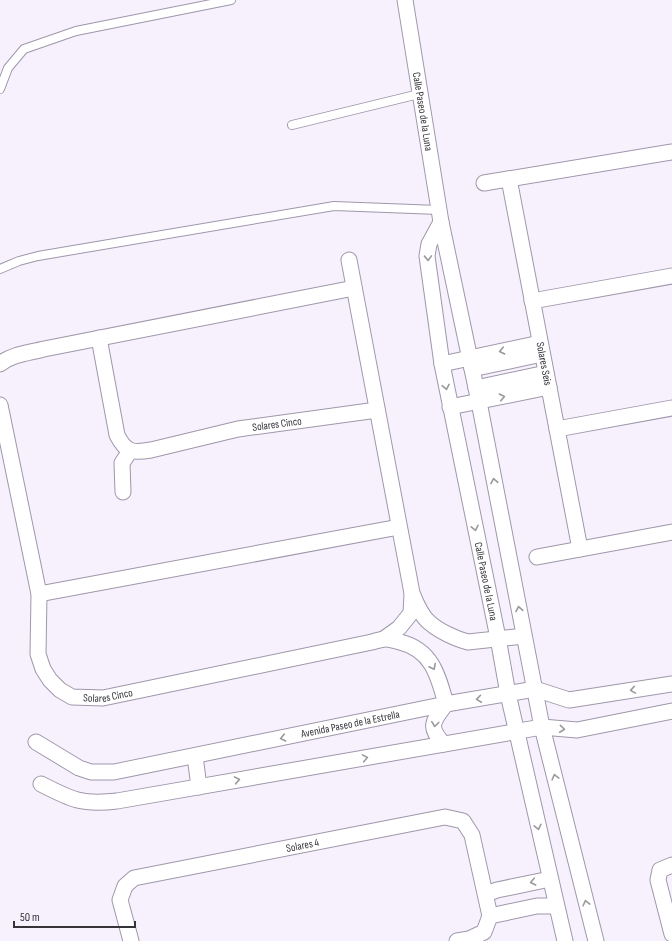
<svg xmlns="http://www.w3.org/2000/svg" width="672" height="941" font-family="'Sofia Sans Condensed',sans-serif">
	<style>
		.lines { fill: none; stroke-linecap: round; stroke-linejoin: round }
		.service-casing { stroke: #9f97aa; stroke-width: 10 }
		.minor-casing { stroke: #9f97aa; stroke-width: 17 }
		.service { stroke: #fff; stroke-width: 8 }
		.minor { stroke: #fff; stroke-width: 15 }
		.oneway { stroke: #9a989c }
		.labels { text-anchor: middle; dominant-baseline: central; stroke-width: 3; stroke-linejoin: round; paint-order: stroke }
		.street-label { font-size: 11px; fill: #36323a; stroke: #f7f1fe }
	</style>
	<rect width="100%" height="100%" fill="#f7f1fe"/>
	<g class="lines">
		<g class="service-casing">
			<g id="service">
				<polyline points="0,89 8,68 24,49 76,31 231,0"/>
				<polyline points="292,125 419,94"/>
				<polyline points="0,269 19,261 38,256 334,206 439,210"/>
			</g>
		</g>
		<g class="minor-casing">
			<g id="minor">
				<path id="s1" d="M405 0 441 222 479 402 542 727 596 941"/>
				<path id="s2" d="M509 179 580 549"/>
				<polyline points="484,183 672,152"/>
				<path id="s3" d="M441 222 429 244 427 256 442 364 498 638 508 694 565 941"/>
				<path d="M349 260 412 593C416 603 421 616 430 623 439 631 456 639 468 642L524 636"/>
				<polyline points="532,301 672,276"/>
				<path id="s4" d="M99 338 117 435C126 453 133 453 151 450L238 429 377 410"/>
				<path d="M0 364C12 354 29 353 44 349L354 288"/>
				<polyline points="442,364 540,343"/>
				<polyline points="472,369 542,354"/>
				<polyline points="476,388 546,373"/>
				<path id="s5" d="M0 405 39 594 38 654 43 669 50 680 60 690 72 697 103 698 372 642C386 638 386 638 400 642 432 650 438 675 446 704 433 721 427 727 444 744"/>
				<polyline points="450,407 549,387"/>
				<polyline points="557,429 672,408"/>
				<polyline points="123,492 122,463 130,451"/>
				<polyline points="537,557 672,532"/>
				<polyline points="39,594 399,527"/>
				<polyline points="385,638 399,628 411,613 412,594"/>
				<path id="s6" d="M36 742 79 768 91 772H114L446 704 535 689 569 700 672 684"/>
				<polyline points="195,756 199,787"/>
				<path d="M41 784C72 800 82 805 117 801L542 727 577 730 672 711"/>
				<polyline points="672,865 660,870 658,880 672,934"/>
				<polyline points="486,894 497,890 550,879"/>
				<polyline points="490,916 537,906 556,906"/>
				<path id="s7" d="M131 941 120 900 125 886 134 878 445 817 463 821 472 835 490 916 484 932 469 939 457 941"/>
			</g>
		</g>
		<use href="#service" class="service"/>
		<use href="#minor" class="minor"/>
	</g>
	<defs><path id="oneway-chevron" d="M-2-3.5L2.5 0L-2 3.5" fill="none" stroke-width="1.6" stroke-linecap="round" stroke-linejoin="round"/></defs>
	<g class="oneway">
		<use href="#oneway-chevron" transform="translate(428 258) rotate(88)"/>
		<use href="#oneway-chevron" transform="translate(502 351) rotate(168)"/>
		<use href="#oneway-chevron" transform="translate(446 387) rotate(79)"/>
		<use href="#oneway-chevron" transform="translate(502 397) rotate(-12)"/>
		<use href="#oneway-chevron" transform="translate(494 481) rotate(-101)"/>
		<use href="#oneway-chevron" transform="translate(475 528) rotate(78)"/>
		<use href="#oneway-chevron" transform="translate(519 609) rotate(-101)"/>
		<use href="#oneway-chevron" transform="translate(433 667) rotate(63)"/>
		<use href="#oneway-chevron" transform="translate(633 690) rotate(171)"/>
		<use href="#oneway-chevron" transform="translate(479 699) rotate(172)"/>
		<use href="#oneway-chevron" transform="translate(435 724) rotate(97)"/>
		<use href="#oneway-chevron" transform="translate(562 729) rotate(6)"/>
		<use href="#oneway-chevron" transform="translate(283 738) rotate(168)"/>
		<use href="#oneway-chevron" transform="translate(365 758) rotate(-10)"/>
		<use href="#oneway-chevron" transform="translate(555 777) rotate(-104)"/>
		<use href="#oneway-chevron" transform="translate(237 780) rotate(-10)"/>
		<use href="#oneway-chevron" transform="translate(538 827) rotate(77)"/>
		<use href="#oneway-chevron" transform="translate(533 882) rotate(168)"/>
		<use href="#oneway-chevron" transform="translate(586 903) rotate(-104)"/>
	</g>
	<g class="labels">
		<g class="street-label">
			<text stroke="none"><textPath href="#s1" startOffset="113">Calle Paseo de la Luna</textPath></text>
			<text stroke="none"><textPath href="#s2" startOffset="188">Solares Seis</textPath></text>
			<text stroke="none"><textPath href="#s4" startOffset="269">Solares Cinco</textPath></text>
			<text stroke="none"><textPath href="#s3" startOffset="368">Calle Paseo de la Luna</textPath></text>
			<text stroke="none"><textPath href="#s5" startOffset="346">Solares Cinco</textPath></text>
			<text stroke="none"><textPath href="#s6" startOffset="327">Avenida Paseo de la Estrella</textPath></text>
			<text stroke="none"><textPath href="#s7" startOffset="241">Solares 4</textPath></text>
		</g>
	</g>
	<path d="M14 921v6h121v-6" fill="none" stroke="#36323a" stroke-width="2"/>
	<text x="20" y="921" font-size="12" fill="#36323a" stroke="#f7f1fe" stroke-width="3" paint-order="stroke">50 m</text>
</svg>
